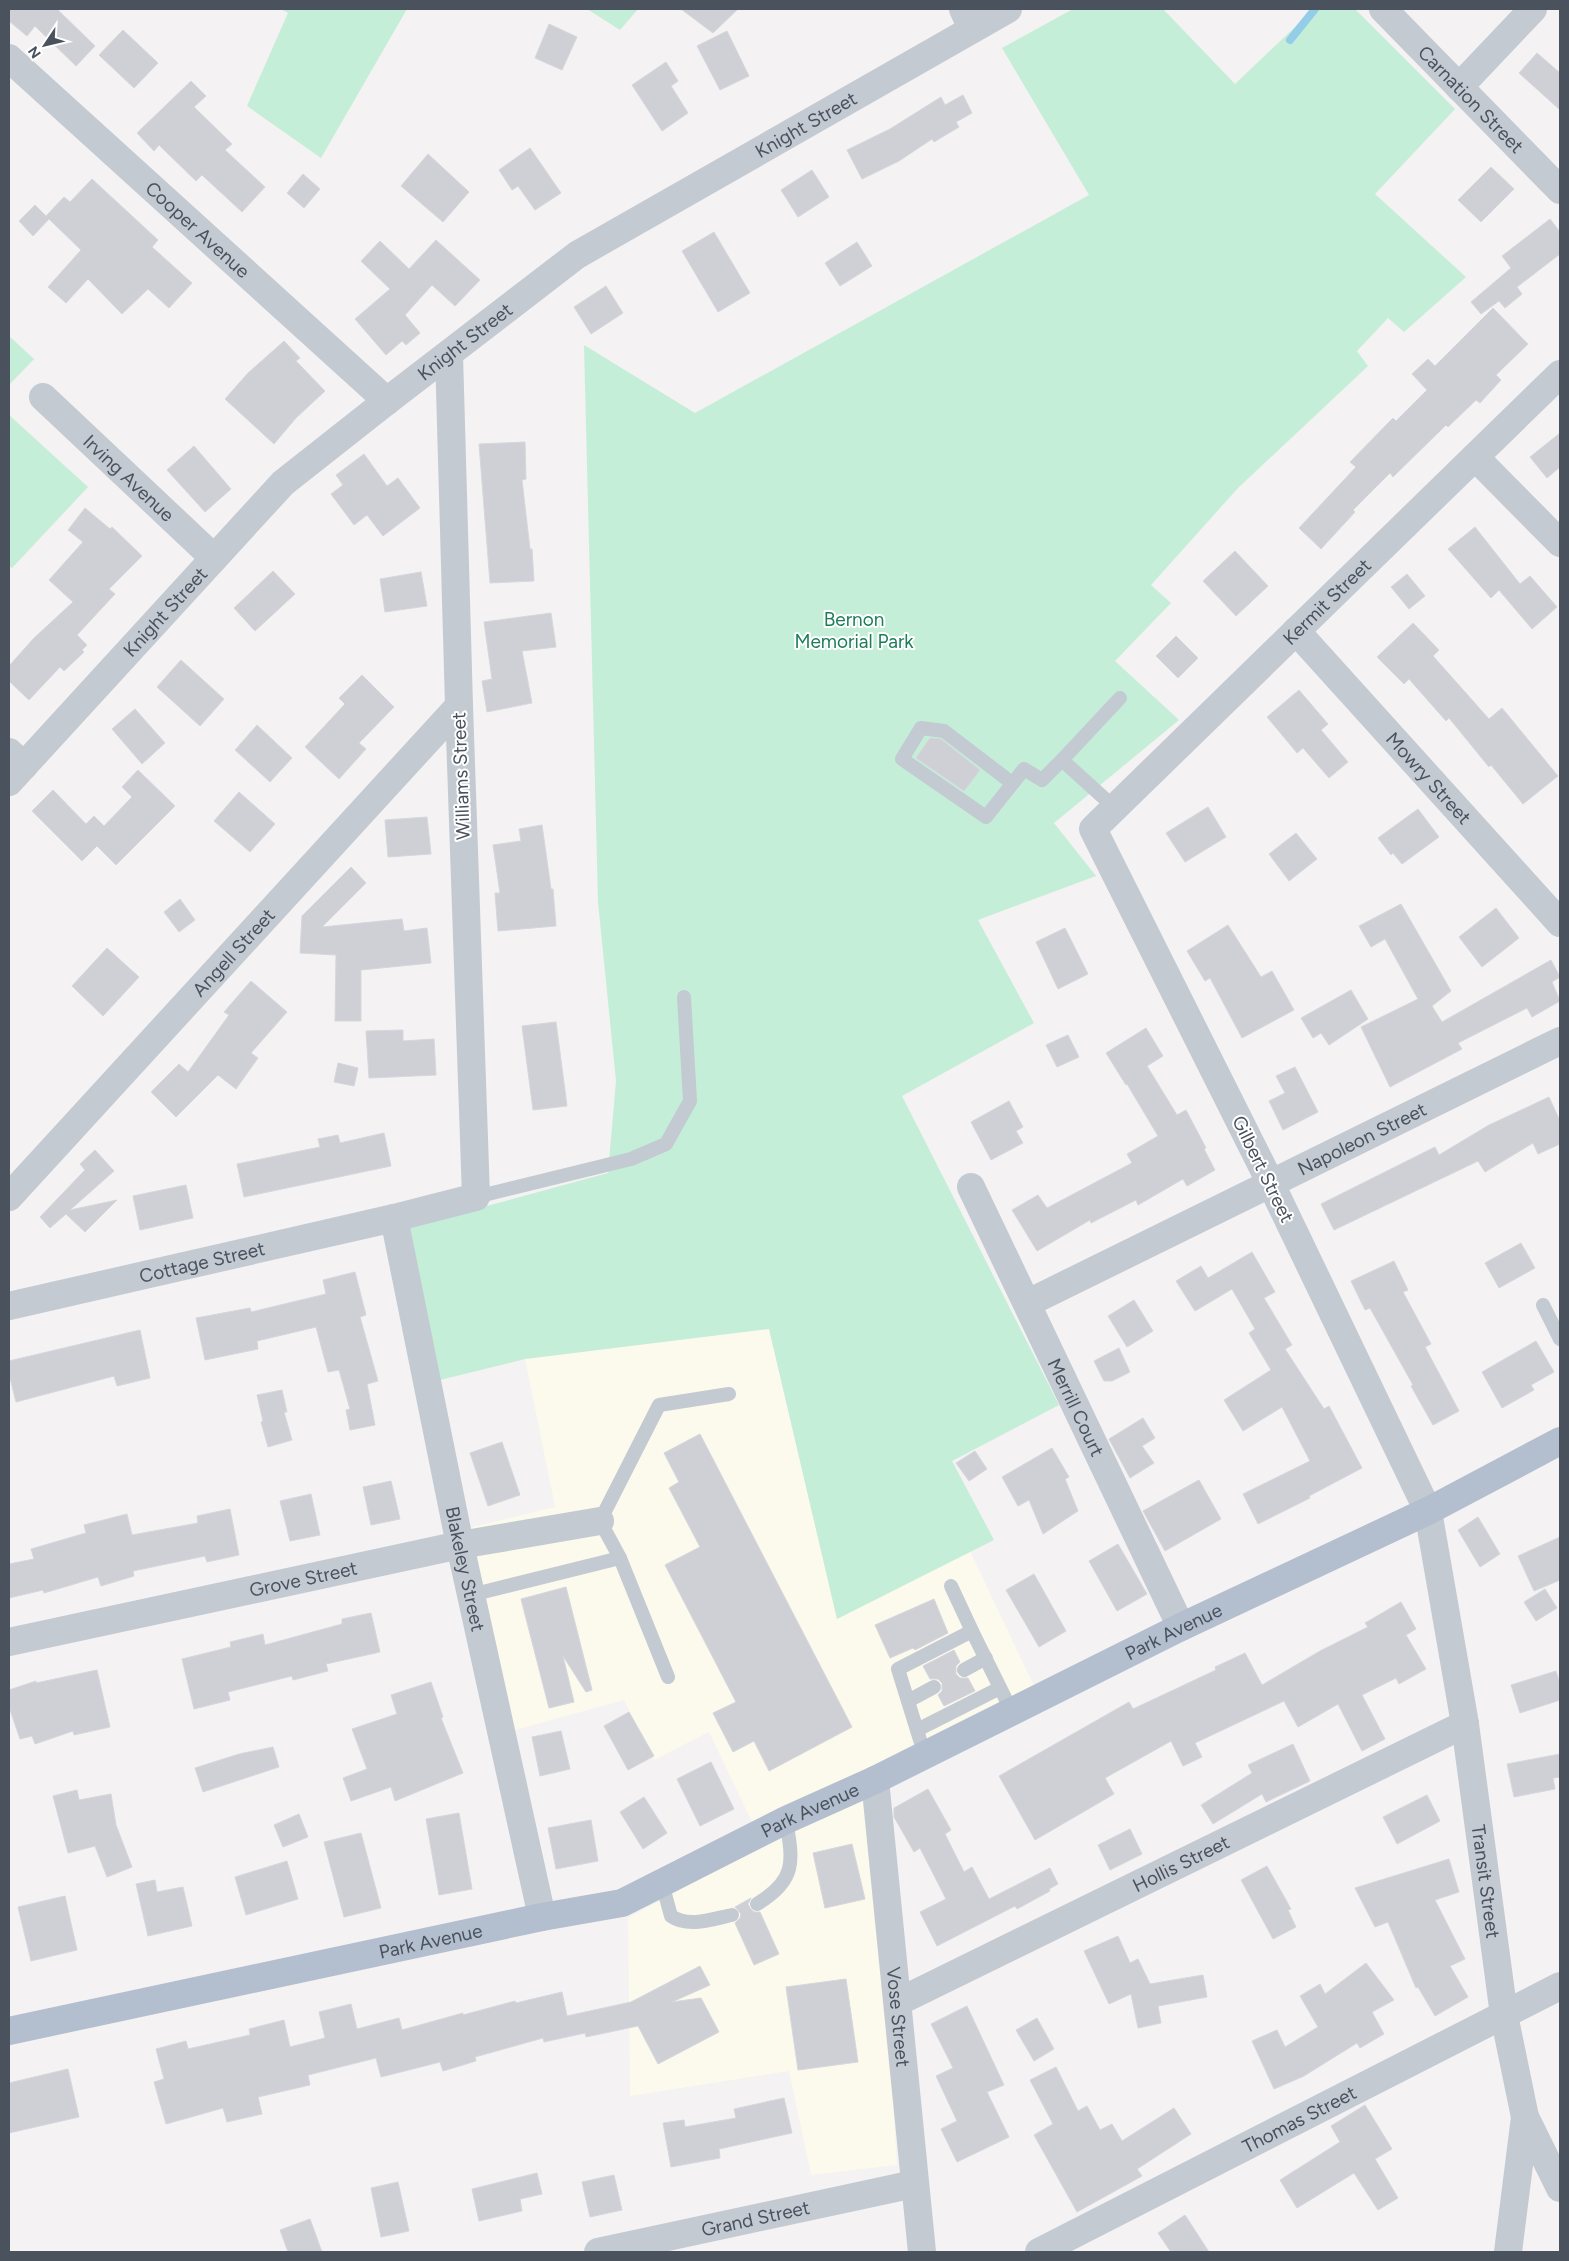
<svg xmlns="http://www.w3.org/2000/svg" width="1569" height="2261" font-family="Figtree,sans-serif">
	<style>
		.commercial { fill: #fcf9ed }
		.green { fill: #c4eed8 }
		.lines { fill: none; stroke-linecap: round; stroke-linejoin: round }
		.stream { stroke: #93cde8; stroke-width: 8 }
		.building { fill: #cfd0d5; stroke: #d6d7dc }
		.service { stroke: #c3cad2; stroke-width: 14 }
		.minor { stroke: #c3cad2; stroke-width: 28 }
		.tertiary { stroke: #c3cad2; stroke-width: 28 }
		.primary { stroke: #b3bece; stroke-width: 28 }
		.labels { text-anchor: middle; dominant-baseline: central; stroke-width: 4; stroke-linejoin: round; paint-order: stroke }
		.street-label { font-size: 19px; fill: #4a525e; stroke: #fff }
		.park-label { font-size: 19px; fill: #1d7d58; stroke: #fff }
	</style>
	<rect width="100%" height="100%" fill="#f4f2f2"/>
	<polygon class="commercial" points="769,1329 837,1619 970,1551 1035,1688 873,1766 897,2165 811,2175 789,2071 630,2096 628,1918 763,1845 709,1732 654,1760 624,1700 493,1736 452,1532 555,1507 525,1359"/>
	<g class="green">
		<polygon points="281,9 407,9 321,158 247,106 288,13"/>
		<polygon points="587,9 638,9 620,30"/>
		<polygon points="1073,9 1163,9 1235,84 1314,9 1355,9 1455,109 1375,194 1466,277 1404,332 1388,318 1357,351 1368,366 1238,488 1151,585 1171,603 1115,661 1179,720 1054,823 1096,876 978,920 1034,1023 902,1096 1059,1405 952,1461 994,1540 837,1619 769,1329 525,1359 428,1383 402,1229 608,1173 616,1081 598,902 584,345 695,413 1089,195 1002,48"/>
		<polygon points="9,336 34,359 9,385"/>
		<polygon points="9,415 88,487 12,568 9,566"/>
	</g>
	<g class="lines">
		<polyline class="stream" points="1290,40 1315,9"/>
	</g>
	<g class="building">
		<polygon points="9,9 57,9 95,46 76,66 35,26 27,36 9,21"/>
		<polygon points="681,9 738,9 713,33"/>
		<polygon points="549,24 577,37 562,70 535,58"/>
		<polygon points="123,30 158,63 134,88 99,55"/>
		<polygon points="727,31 749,76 720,90 697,46"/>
		<polygon points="1537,53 1560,73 1560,110 1519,73"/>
		<polygon points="666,62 678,81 671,86 688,113 662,131 632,85"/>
		<polygon points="191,81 206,96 194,107 232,144 225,150 265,187 242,212 202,175 196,181 159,145 154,151 137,133"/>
		<polygon points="963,95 972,113 956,122 959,127 934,142 932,139 899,161 862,179 847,150 890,129 941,97 945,105"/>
		<polygon points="530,148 561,193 535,210 518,186 512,190 499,170"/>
		<polygon points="428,154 469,192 443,222 401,186"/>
		<polygon points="1491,167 1514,189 1481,222 1458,200"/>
		<polygon points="812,170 829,197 798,217 781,190"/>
		<polygon points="303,174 320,189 304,208 287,193"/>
		<polygon points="92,179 158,240 152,247 192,283 169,308 148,289 122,314 88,279 66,303 48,287 81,250 49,219 33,236 19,221 35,205 46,216 64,197 70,202"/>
		<polygon points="1550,219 1560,232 1560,254 1517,287 1522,294 1505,308 1499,301 1481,314 1471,302 1511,268 1502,256"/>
		<polygon points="714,232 750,293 718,312 682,251"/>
		<polygon points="436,240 480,280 455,306 432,285 405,315 420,333 406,345 402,341 386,355 355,319 390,289 361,261 380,241 409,269"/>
		<polygon points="857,242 872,266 840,286 825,263"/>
		<polygon points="606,286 623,313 591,334 574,307"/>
		<polygon points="1493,308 1528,344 1496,375 1501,380 1480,403 1476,400 1448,427 1446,425 1393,477 1390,473 1353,510 1355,512 1321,549 1299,528 1356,467 1350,462 1393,418 1396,421 1427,390 1412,374 1428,359 1435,366"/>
		<polygon points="284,341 300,358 296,361 325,391 296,418 274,444 225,399 248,373"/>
		<polygon points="1560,433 1560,467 1547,478 1530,457"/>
		<polygon points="525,442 526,479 522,480 530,549 532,549 534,581 490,583 479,444"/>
		<polygon points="194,446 231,489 205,512 167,470"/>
		<polygon points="364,454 387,486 398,478 420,508 383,536 367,515 354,525 331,494 343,485 336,475"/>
		<polygon points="85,508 110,529 112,527 142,556 109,589 115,594 77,635 87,645 82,650 84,652 64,671 60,667 29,700 9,681 9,666 34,638 73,602 49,580 83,542 68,530"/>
		<polygon points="1475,527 1520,584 1530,576 1557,607 1532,629 1499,590 1491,598 1448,549"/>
		<polygon points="1235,551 1268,586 1236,616 1203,581"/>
		<polygon points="273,571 295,594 255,631 234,608"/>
		<polygon points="421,572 427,606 385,612 380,579"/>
		<polygon points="1407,574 1425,596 1409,609 1391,587"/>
		<polygon points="551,613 556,647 522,651 532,703 487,712 482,681 492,679 484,622"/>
		<polygon points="1413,623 1439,650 1433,656 1489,719 1502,708 1558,776 1523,804 1491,765 1489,767 1449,718 1446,721 1409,679 1404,684 1377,657"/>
		<polygon points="1176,636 1198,658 1178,678 1156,656"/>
		<polygon points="181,660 224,699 200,726 157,687"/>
		<polygon points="362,675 394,707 359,743 366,749 339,779 305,747 345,704 339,698"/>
		<polygon points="1299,690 1328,724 1321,730 1348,762 1329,778 1303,748 1297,753 1267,717"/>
		<polygon points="135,709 165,743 142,764 112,729"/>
		<polygon points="257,725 292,758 270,782 235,750"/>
		<polygon points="930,738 941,739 980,770 964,791 916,758"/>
		<polygon points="138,770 175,806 116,865 97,846 82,861 32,811 53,790 86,824 94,816 104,826 132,797 122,787"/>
		<polygon points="239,792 275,824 250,852 214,821"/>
		<polygon points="1208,807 1226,837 1185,862 1166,833"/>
		<polygon points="1418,809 1439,837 1402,864 1393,853 1391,855 1378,838"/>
		<polygon points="427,817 431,854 388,857 385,820"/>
		<polygon points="542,825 551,889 553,889 556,926 498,931 495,893 500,893 493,845 521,841 519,829"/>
		<polygon points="1296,833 1317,859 1289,881 1269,854"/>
		<polygon points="351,867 366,883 322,927 402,919 404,931 427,928 431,963 361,970 361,1021 335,1021 336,955 300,953 302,916"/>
		<polygon points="180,899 195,920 179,932 164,912"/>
		<polygon points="1401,904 1451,991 1432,1006 1442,1022 1551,960 1560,977 1552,982 1560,1001 1532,1017 1527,1008 1458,1043 1462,1049 1390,1087 1361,1027 1418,999 1385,939 1371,947 1359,926"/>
		<polygon points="1496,908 1519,938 1482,967 1459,937"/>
		<polygon points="1228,925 1261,977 1272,971 1294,1010 1242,1038 1210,978 1205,981 1187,951"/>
		<polygon points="1065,928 1088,974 1058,989 1036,942"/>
		<polygon points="107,948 139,977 103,1016 72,986"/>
		<polygon points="251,981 287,1012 251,1053 258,1058 236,1089 218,1075 176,1117 151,1092 179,1064 188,1072 229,1015 224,1012"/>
		<polygon points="1351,990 1368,1019 1329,1045 1321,1033 1313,1038 1301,1018"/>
		<polygon points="556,1022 567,1106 533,1110 522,1026"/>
		<polygon points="1146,1028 1163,1056 1147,1066 1177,1115 1186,1110 1206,1148 1204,1149 1215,1170 1187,1186 1183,1179 1138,1205 1136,1200 1091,1223 1090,1220 1037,1251 1012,1210 1038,1195 1047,1208 1132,1163 1127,1154 1158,1136 1127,1084 1126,1085 1106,1053"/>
		<polygon points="403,1030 403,1041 434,1039 436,1075 369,1078 366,1031"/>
		<polygon points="1068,1035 1079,1057 1057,1067 1046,1045"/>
		<polygon points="338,1063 358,1068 354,1086 334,1082"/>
		<polygon points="1295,1067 1318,1112 1283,1130 1269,1101 1285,1093 1276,1076"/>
		<polygon points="1549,1097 1560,1121 1560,1144 1538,1154 1533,1143 1485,1172 1478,1161 1334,1230 1321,1204 1435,1147 1439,1155 1489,1125"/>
		<polygon points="1009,1101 1023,1127 1016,1131 1023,1143 991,1160 971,1122"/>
		<polygon points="384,1133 391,1166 244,1197 237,1164 320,1147 318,1139 338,1135 340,1143"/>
		<polygon points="95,1150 114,1171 70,1210 117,1200 85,1232 66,1214 50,1228 40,1217 85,1170 80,1164"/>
		<polygon points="186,1185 193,1218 140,1230 133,1196"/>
		<polygon points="1521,1243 1535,1268 1499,1288 1485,1263"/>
		<polygon points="1252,1252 1275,1292 1264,1298 1292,1345 1285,1349 1324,1409 1329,1406 1362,1468 1309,1496 1310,1498 1258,1524 1243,1494 1310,1461 1282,1407 1243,1431 1224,1400 1271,1370 1249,1333 1255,1329 1232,1289 1195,1311 1176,1281 1201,1266 1208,1278"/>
		<polygon points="1394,1261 1408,1290 1403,1292 1431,1344 1425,1347 1459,1411 1433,1425 1411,1386 1413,1385 1370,1308 1365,1310 1351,1281"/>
		<polygon points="355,1272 366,1315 360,1317 378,1381 367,1384 375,1425 350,1430 346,1410 350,1409 339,1370 328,1372 316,1327 257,1341 258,1349 205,1360 196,1318 250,1308 251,1312 326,1294 323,1280"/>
		<polygon points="1134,1300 1153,1331 1127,1347 1108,1316"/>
		<polygon points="140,1330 150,1378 117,1386 114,1376 16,1402 9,1374 9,1361"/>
		<polygon points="1536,1341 1554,1372 1531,1385 1534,1390 1502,1408 1482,1372"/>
		<polygon points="1119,1348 1130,1372 1112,1381 1104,1381 1094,1361"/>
		<polygon points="282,1390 287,1412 284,1412 292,1440 268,1447 261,1422 263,1421 257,1395"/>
		<polygon points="1143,1418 1155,1438 1142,1446 1154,1463 1130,1478 1109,1439"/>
		<polygon points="700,1434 852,1727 769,1771 754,1741 733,1752 713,1713 736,1702 665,1565 700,1547 669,1488 679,1482 664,1453"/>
		<polygon points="502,1442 520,1495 488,1506 470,1453"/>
		<polygon points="1052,1448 1069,1477 1065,1479 1078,1511 1043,1534 1029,1500 1018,1506 1002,1477"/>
		<polygon points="975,1451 987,1469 969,1481 956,1463"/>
		<polygon points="1199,1480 1221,1519 1165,1551 1143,1511"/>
		<polygon points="391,1481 400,1519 371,1525 363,1487"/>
		<polygon points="311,1494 320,1535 290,1541 280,1501"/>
		<polygon points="230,1509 239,1555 207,1562 205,1556 133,1571 134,1576 101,1586 98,1577 44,1593 43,1590 9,1598 9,1564 34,1559 31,1549 86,1533 84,1525 127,1514 132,1535 198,1523 197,1516"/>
		<polygon points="1478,1517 1500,1554 1480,1567 1458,1530"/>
		<polygon points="1560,1537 1560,1580 1534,1591 1518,1556"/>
		<polygon points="1118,1544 1147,1594 1117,1611 1089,1561"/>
		<polygon points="1034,1574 1066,1631 1039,1647 1006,1590"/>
		<polygon points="566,1587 592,1690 586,1692 563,1656 574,1702 549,1708 521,1599"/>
		<polygon points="1545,1589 1557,1608 1536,1621 1524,1602"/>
		<polygon points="934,1599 948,1633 915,1650 913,1648 890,1658 875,1625"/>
		<polygon points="1401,1602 1416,1629 1406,1635 1426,1669 1399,1684 1396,1678 1362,1695 1385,1739 1362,1751 1338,1704 1298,1727 1284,1701 1195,1743 1202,1757 1183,1766 1171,1741 1105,1778 1114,1794 1035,1840 999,1776 1129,1702 1133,1709 1216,1670 1215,1667 1245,1653 1262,1685 1320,1651 1368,1627 1365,1623"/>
		<polygon points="371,1613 380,1652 326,1664 328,1671 293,1680 292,1676 228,1692 230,1700 194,1709 182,1659 231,1647 230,1642 263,1634 265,1645 342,1624 342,1619"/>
		<polygon points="954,1650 960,1662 956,1666 956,1674 960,1678 968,1678 975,1691 944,1706 938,1695 942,1691 942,1683 938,1679 930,1679 923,1666"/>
		<polygon points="97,1670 110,1727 74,1735 73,1731 35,1744 32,1736 20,1739 9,1707 9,1690 36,1681 36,1683"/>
		<polygon points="1556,1671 1560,1684 1560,1700 1520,1713 1511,1685"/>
		<polygon points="431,1682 443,1717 441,1718 463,1773 395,1801 391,1787 351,1801 343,1778 367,1769 352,1729 397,1714 391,1695"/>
		<polygon points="629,1712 654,1756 628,1770 604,1726"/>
		<polygon points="561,1731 570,1769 540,1776 532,1737"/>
		<polygon points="1293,1744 1310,1781 1266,1802 1262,1794 1213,1824 1201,1805 1252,1773 1248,1765"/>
		<polygon points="273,1747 279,1767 203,1792 195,1768 239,1754"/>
		<polygon points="1560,1754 1560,1777 1553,1778 1555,1789 1514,1797 1507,1764"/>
		<polygon points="711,1762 734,1809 700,1826 677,1779"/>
		<polygon points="928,1789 951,1830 945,1834 964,1872 972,1867 989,1899 1050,1868 1058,1884 1049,1889 1050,1891 1017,1909 1015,1906 937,1946 920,1912 946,1899 920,1848 914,1852 894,1817 894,1808"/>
		<polygon points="77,1790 79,1800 111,1794 116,1825 132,1867 107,1877 95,1846 68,1853 53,1796"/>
		<polygon points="1427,1795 1440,1821 1397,1844 1383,1817"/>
		<polygon points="644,1797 667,1833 643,1849 620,1812"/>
		<polygon points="459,1813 472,1889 439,1895 426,1819"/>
		<polygon points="299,1814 308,1837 283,1847 274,1825"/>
		<polygon points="591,1820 598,1861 556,1869 548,1828"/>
		<polygon points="1130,1829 1142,1854 1110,1870 1098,1845"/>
		<polygon points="361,1833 381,1908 344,1917 324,1842"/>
		<polygon points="852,1844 865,1899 825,1908 813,1853"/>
		<polygon points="1449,1859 1459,1892 1435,1900 1465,1959 1450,1966 1468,1997 1435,2016 1418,1987 1416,1988 1388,1922 1375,1927 1355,1888"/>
		<polygon points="287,1861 298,1899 246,1915 235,1877"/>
		<polygon points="1267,1866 1291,1909 1288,1910 1296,1927 1273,1939 1241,1880"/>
		<polygon points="155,1880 157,1892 183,1887 192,1926 148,1936 136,1884"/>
		<polygon points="65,1896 77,1950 31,1961 18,1907"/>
		<polygon points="751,1898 748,1904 750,1908 754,1912 760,1912 779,1954 754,1965 735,1923 740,1918 741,1914 735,1907"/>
		<polygon points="1118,1936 1130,1963 1138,1959 1150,1984 1203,1975 1207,1997 1158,2006 1161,2023 1138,2028 1131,1994 1109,2004 1084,1951"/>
		<polygon points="1366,1963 1394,2000 1372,2012 1384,2034 1360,2048 1357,2043 1304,2076 1274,2089 1252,2041 1277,2030 1285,2047 1318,2027 1300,1996 1320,1984 1325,1994"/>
		<polygon points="700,1966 710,1985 672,2002 701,1998 719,2032 658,2064 638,2026 586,2037 585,2033 544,2042 543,2038 475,2057 476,2061 443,2071 440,2062 381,2077 376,2058 308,2075 310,2085 258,2097 262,2114 227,2122 223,2108 166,2124 154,2082 164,2079 156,2049 186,2041 188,2049 250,2035 249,2029 284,2020 290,2047 325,2038 319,2012 351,2004 357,2029 399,2018 402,2030 463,2013 463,2015 515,2001 516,2003 562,1992 567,2016 631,2002"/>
		<polygon points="846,1979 858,2062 798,2070 786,1987"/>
		<polygon points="967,2006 1004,2085 987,2092 1009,2137 957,2162 941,2129 957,2121 936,2076 953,2068 931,2024"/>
		<polygon points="1037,2018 1054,2049 1034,2061 1016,2030"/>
		<polygon points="1056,2067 1078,2111 1087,2106 1100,2130 1112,2124 1122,2141 1174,2108 1191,2134 1137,2169 1142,2176 1077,2212 1034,2135 1053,2124 1030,2080"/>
		<polygon points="68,2069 79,2117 9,2133 9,2083"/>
		<polygon points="784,2098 792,2133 719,2149 720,2158 671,2167 663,2123 684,2120 685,2127 736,2118 734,2109"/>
		<polygon points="1365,2105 1392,2149 1375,2159 1398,2198 1378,2210 1354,2173 1297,2208 1280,2180 1340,2142 1331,2126"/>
		<polygon points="537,2173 542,2194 520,2199 522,2211 479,2221 472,2189"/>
		<polygon points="614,2175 622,2210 590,2217 582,2182"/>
		<polygon points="398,2182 409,2231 381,2237 371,2188"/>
		<polygon points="1185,2215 1209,2252 1171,2252 1158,2233"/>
		<polygon points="310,2219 322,2252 288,2252 280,2230"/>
	</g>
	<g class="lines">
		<g class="service">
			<polyline points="1012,783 944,731 921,728 902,759 986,817 1024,769 1042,780 1062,760"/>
			<polyline points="1115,808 1062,760 1120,698"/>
			<polyline points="476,1197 631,1159 666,1144 690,1101 684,997"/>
			<polyline points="1543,1305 1560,1339"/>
			<polyline points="951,1586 972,1631"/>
			<polyline points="471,1595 620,1558"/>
			<polyline points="964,1670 986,1658"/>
			<polyline points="668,1677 620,1558 600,1521 659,1405 729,1394"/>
			<polyline points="908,1701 934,1687"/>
			<polyline points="917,1730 1000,1688"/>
			<polyline points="925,1756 898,1669 972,1631 1012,1712"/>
			<path d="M662 1883 671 1916C688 1928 713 1919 732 1915"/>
			<path d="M757 1904C797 1880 793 1861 786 1820"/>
		</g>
		<g class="minor">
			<polyline points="963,9 972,29"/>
			<path id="s1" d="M9 58 387 401"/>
			<polyline points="1459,87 1533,9"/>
			<path id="s2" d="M43 397 214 558"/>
			<polyline points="1475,457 1560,543"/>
			<path id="s3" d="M1296 631 1560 923"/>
			<polyline points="9,752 24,766"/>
			<path id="s4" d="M971 1187 1181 1627"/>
			<path id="s5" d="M9 1197 459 706"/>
			<path id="s6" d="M394 1218 460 1545 542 1917"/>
			<path id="s7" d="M1028 1303 1560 1041"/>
			<path id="s8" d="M9 1306 394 1218 476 1197 459 706 449 354"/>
			<path id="s9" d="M1428 1511 1271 1184 1093 829 1560 374"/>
			<path id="s10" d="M9 1642 460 1545 600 1521"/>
			<path id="s11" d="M875 1780 922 2252"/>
			<path id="s12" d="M898 2002 1465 1724"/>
			<polyline points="1525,2117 1560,2188"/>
			<path id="s13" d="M598 2252 914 2184"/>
			<path id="s14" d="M1039 2252 1560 1986"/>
		</g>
		<g class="tertiary">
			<path id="s15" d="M1383 9 1560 190"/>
			<path id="s16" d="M9 782 283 483 387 401 577 255 1008 9"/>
			<path id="s17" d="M1428 1511 1465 1724 1504 2015 1525 2117 1508 2252"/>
		</g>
		<path class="primary" id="s18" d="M9 2031 542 1917 622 1903 786 1820 875 1780 1181 1627 1428 1511 1560 1441"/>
	</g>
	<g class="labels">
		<g class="street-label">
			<text stroke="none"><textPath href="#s15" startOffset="126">Carnation Street</textPath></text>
			<text stroke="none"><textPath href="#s16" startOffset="1041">Knight Street</textPath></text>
			<text stroke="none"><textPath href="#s1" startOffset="255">Cooper Avenue</textPath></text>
			<text stroke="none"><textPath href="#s16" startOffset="636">Knight Street</textPath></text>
			<text stroke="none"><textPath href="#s2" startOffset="118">Irving Avenue</textPath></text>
			<text stroke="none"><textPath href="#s9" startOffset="1086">Kermit Street</textPath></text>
			<text stroke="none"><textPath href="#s16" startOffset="231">Knight Street</textPath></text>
			<text transform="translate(461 776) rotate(-92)">Williams Street</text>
			<text stroke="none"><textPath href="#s3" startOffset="198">Mowry Street</textPath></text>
			<text stroke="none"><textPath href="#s5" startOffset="332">Angell Street</textPath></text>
			<text stroke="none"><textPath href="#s7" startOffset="372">Napoleon Street</textPath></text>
			<text transform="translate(1263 1169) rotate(64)">Gilbert Street</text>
			<text stroke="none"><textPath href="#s8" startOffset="198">Cottage Street</textPath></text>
			<text stroke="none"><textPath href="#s4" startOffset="244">Merrill Court</textPath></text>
			<text stroke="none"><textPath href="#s6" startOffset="358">Blakeley Street</textPath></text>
			<text stroke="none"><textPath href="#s10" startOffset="301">Grove Street</textPath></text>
			<text stroke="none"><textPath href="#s18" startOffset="1241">Park Avenue</textPath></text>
			<text stroke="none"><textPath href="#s18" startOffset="836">Park Avenue</textPath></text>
			<text stroke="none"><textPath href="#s12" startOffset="315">Hollis Street</textPath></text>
			<text stroke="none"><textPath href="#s17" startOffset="375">Transit Street</textPath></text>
			<text stroke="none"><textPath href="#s18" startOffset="431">Park Avenue</textPath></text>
			<text stroke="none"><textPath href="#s11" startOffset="238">Vose Street</textPath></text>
			<text stroke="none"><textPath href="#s14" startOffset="292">Thomas Street</textPath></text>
			<text stroke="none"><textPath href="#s13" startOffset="161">Grand Street</textPath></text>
		</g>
		<g class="park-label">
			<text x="854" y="619">Bernon<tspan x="854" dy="22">Memorial Park</tspan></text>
		</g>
	</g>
	<rect width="1569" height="2261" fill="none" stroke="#4a525e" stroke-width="20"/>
	<g transform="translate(45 45) rotate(235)" stroke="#ffffff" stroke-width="4" paint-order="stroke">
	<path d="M0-4L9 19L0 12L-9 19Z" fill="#4a525e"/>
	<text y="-8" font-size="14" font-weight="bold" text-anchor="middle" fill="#4a525e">N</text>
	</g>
</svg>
